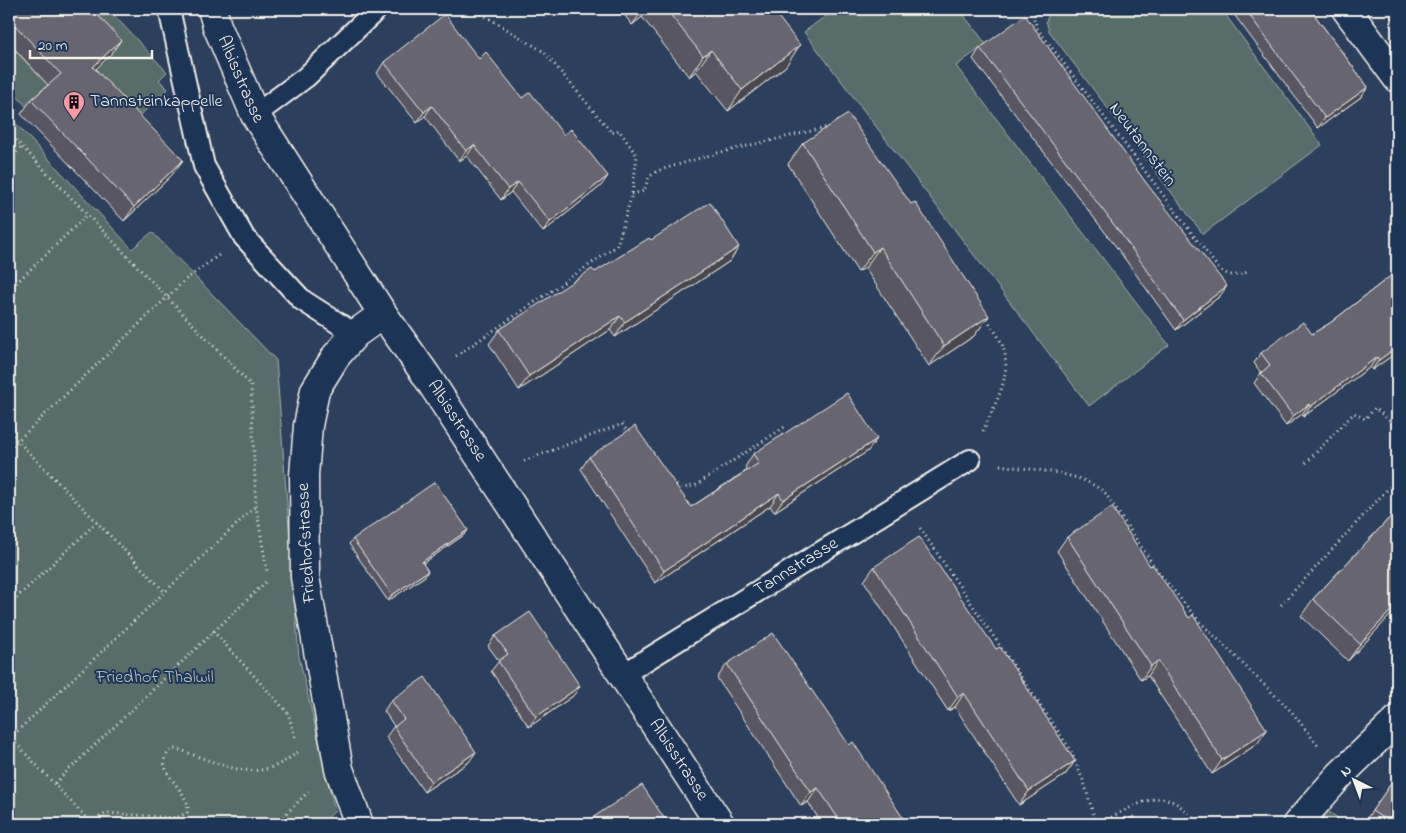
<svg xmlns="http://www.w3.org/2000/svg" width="1406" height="833" font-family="'Indie Flower',sans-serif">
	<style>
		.green { fill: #586d69; stroke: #a6afa8 }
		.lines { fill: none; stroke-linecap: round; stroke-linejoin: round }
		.service-casing { stroke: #f4f1e8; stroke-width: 24 }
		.minor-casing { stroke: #f4f1e8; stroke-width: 31 }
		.secondary-casing { stroke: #f4f1e8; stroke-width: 31 }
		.path { stroke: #f4f1e8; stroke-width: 3; stroke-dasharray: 1 4; stroke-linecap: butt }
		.service { stroke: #1d3557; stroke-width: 20 }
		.minor { stroke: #1d3557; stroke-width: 28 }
		.secondary { stroke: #1d3557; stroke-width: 28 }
		.wall { fill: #585760; stroke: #f4f1e8 }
		.shaded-wall { fill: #47474e; stroke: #f4f1e8 }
		.building { fill: #666570; stroke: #f4f1e8 }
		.labels { text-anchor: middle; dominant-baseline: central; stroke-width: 4; stroke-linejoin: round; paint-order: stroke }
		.street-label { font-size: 18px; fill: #f4f1e8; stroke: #1d3557 }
		.poi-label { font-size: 18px; fill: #f4f1e8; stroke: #1d3557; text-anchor: start }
		.park-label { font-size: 18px; fill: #bdc3bc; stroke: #1d3557 }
	</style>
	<rect width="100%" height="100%" fill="#2c3f5c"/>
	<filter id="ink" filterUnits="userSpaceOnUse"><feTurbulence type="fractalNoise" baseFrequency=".02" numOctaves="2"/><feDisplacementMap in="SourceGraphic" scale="10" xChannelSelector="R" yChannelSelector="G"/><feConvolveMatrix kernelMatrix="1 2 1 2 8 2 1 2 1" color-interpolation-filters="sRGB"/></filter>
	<g filter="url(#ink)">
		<g class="green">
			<polygon points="68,9 108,9 167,72 159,80 168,89 128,127 84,81"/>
			<polygon points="835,9 959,9 986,44 956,66 1169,345 1089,406 804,32"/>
			<polygon points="1052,9 1221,9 1322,145 1203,234 1049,31 1046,21"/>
			<polygon points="9,44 50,87 28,108 9,88"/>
			<polygon points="9,116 132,249 152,232 276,360 299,657 335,811 321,824 9,824"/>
			<polygon points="1328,811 1346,824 1316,824"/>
		</g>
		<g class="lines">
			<g class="service-casing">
				<g id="service">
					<polyline points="169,9 204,166 244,237 302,300 355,334"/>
					<polyline points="255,115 306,77 377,9"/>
					<path id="s1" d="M622 675 970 460"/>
				</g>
			</g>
			<g class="minor-casing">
				<g id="minor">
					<polyline points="1346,9 1397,78"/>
					<polyline points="359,824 339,769 305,577 304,475 308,426 315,390 336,356 355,334 383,314"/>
					<polyline points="1297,824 1340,775 1397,720"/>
				</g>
			</g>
			<g class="secondary-casing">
				<g id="secondary">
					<path id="s2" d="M212 9 217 26 255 115 383 314 426 375 720 824"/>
				</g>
			</g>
			<g class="path">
				<path d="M1037 9 1034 18 1037 28 1219 269C1228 276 1236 277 1247 272"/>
				<polyline points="9,133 251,385 256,506 267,571"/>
				<polyline points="9,159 22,147"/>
				<polyline points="632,194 644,191 649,177 657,171 717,153 833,126"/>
				<polyline points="9,290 87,215"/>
				<polyline points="456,356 617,246 632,194 637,156 619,130 612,133 544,52 474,9"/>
				<path d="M983 431C995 403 1015 373 1001 342 997 333 990 324 984 316"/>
				<polyline points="9,432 165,592"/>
				<polyline points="644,441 655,456"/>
				<polyline points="9,449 185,280 219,255"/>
				<polyline points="524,461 622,424 629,433"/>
				<polyline points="1306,463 1354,413 1365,419 1375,408 1397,427"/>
				<path d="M1000 465C1034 471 1078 470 1105 493L1159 573 1199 621 1292 712 1319 747"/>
				<path d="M672 482C681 489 686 488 696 485L786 426"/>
				<polyline points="920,528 1070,749 1085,785 1096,824"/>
				<polyline points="9,605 97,522"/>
				<polyline points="1281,605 1397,479"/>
				<polyline points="213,631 288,713 295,737"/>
				<polyline points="9,736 92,824"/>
				<polyline points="10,738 256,506"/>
				<polyline points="55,783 268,580"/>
				<polyline points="9,817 16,824"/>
				<path d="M92 824 101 816 108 813 176 818 187 813C195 792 145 768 173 749 182 749 190 754 199 757 239 771 262 781 299 751"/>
				<polyline points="276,824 309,791"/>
				<path d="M1098 824C1114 817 1149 794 1166 799 1179 802 1190 815 1200 824"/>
			</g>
			<use href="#service" class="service"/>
			<use href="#minor" class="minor"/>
			<use href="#secondary" class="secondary"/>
		</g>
		<g class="wall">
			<polygon points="9,9 111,54 96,69 173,174 124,221 21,114 31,100 48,85 9,43"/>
			<polygon points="620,9 772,9 786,66 728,111 696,71 689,77 642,17 632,25"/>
			<polygon points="1230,9 1310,9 1368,87 1361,97 1318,128"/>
			<polygon points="980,48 1144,180 1220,296 1176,330 1117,248 973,59"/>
			<polygon points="479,59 522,98 601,186 543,232 511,192 501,200 467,156 459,161 425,116 417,123 377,73 384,62"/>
			<polygon points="803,143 989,316 974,336 929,366 865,268 858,272 788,164"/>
			<polygon points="651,240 730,261 615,337 610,330 519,390 489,344 499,330 595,272"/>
			<polygon points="1397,252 1397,265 1393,259"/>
			<polygon points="1397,271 1397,352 1372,370 1370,367 1303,417 1302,414 1286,426 1254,383 1261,373 1254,363 1261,353 1312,334 1330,323"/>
			<polygon points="868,451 774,512 770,506 655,583 581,469 589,457 691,507 747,470 745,467 753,454"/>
			<polygon points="1397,510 1397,608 1348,661 1301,616 1313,599"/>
			<polygon points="468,530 464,535 423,563 425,576 388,601 349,544 353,539"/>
			<polygon points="1067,537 1150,566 1189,618 1257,744 1212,774 1148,676 1141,680 1057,551"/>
			<polygon points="874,567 996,649 1075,761 1065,775 1019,805 955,707 948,711 864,581"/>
			<polygon points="495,636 573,696 529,727 491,671 499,661 488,646"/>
			<polygon points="727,664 849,745 907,824 822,824 808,802 801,806 717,678"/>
			<polygon points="391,700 469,762 424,792 386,737 394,726 384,711"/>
			<polygon points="1397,775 1397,824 1370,824 1365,821"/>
		</g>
		<g class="shaded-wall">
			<polygon points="644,9 648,9 642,17 632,25"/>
			<polygon points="121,40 111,54 84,81 93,67"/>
			<polygon points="800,45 786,66 728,111 742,90"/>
			<polygon points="711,50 696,71 689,77 703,56"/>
			<polygon points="1368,87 1361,97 1318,128 1325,118"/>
			<polygon points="432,106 425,116 417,123 424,112"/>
			<polygon points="474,145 467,156 459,161 466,151"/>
			<polygon points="183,160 173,174 124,221 134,207"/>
			<polygon points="608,176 601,186 543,232 550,222"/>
			<polygon points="518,182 511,192 501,200 508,189"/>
			<polygon points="739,247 730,261 615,337 625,322"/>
			<polygon points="880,247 865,268 858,272 873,252"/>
			<polygon points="1227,286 1220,296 1176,330 1183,320"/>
			<polygon points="620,316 610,330 519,390 529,376"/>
			<polygon points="989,316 974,336 929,366 944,346"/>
			<polygon points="1397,347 1397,352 1372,370 1379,360"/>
			<polygon points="1377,357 1370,367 1303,417 1310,407"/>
			<polygon points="1309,404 1302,414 1286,426 1293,416"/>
			<polygon points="877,439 868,451 774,512 783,500"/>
			<polygon points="779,493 770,506 655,583 664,571"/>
			<polygon points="468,530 464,535 418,567 422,562"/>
			<polygon points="428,571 425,576 388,601 392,595"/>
			<polygon points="1397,604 1397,608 1348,661 1360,644"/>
			<polygon points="1158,661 1148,676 1141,680 1151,666"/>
			<polygon points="580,686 573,696 529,727 536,717"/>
			<polygon points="964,693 955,707 948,711 958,697"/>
			<polygon points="1267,730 1257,744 1212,774 1222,760"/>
			<polygon points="476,752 469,762 424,792 431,782"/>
			<polygon points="1075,761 1065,775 1019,805 1029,791"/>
			<polygon points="818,788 808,802 801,806 811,792"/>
		</g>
		<g class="building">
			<polygon points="9,9 92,9 121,40 93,67 183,160 134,207 31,100 61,74 9,19"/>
			<polygon points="666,9 772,9 800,45 742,90 711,50 703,56"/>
			<polygon points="1245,9 1310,9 1368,87 1325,118"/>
			<polygon points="445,14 479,59 486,52 522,98 530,92 564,135 571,129 608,176 550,222 518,182 508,189 474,145 466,151 432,106 424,112 384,62"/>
			<polygon points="1025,15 1144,180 1227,286 1183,320 1124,238 980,48"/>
			<polygon points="848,114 911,204 915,202 989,316 944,346 880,247 873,252 803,143"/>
			<polygon points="710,202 739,247 625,322 620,316 529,376 499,330 592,269 595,272 649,238 651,240"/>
			<polygon points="1397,271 1397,347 1379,360 1377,357 1310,407 1309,404 1293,416 1261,373 1270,365 1261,353 1303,322 1312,334 1330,323"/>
			<polygon points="847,393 877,439 783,500 779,493 664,571 589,457 635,426 691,507 759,463 753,454"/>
			<polygon points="435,482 468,530 422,562 428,571 392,595 353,539"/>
			<polygon points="1112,507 1150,566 1153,565 1189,618 1193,615 1267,730 1222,760 1158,661 1151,666 1067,537"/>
			<polygon points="1397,510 1397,604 1360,644 1313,599"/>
			<polygon points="919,537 996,649 1000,647 1075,761 1029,791 964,693 958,697 874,567"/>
			<polygon points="530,612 580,686 536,717 498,661 508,654 495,636"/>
			<polygon points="773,633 849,745 853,742 907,824 842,824 818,788 811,792 727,664"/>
			<polygon points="425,677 476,752 431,782 394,727 404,719 391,700"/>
			<polygon points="1397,775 1397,824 1392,824 1372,811"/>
			<polygon points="642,785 668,824 583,824"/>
			<polygon points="1134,816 1139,824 1122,824"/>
		</g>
	</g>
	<defs>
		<g id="building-pin" transform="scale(1.125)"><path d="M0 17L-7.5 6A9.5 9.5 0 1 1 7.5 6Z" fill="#ff9aa2" stroke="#1d3557"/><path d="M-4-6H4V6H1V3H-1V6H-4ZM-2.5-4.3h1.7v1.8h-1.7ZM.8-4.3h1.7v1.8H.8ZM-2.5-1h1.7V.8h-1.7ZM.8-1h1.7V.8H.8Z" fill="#111"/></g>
	</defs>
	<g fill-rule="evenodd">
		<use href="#building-pin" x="74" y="102"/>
	</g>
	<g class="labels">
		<g class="street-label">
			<text stroke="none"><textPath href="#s2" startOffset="76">Albisstrasse</textPath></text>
			<text transform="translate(1142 145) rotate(53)">Neutannstein</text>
			<text stroke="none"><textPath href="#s2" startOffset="481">Albisstrasse</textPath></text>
			<text transform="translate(307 543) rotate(-93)">Friedhofstrasse</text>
			<text stroke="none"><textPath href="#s1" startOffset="205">Tannstrasse</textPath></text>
			<text stroke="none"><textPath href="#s2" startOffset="886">Albisstrasse</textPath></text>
		</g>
		<g class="poi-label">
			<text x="90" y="102">Tannsteinkappelle</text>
		</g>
		<g class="park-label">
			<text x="155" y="678">Friedhof Thalwil</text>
		</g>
	</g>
	<rect width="1406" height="833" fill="none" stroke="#1d3557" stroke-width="30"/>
	<rect x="15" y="15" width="1376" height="803" fill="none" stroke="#f4f1e8" stroke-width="2" filter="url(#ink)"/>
	<g transform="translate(1354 780) rotate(318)" stroke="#1d3557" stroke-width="4" paint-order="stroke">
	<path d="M0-4L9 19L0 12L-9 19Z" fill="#f4f1e8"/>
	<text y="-8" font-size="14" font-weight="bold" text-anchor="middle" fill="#f4f1e8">N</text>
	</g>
	<path d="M30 50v8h122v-8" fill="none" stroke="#f4f1e8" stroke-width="2.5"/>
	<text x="38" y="50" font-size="15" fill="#f4f1e8" stroke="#1d3557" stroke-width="4" paint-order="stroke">20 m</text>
</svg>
